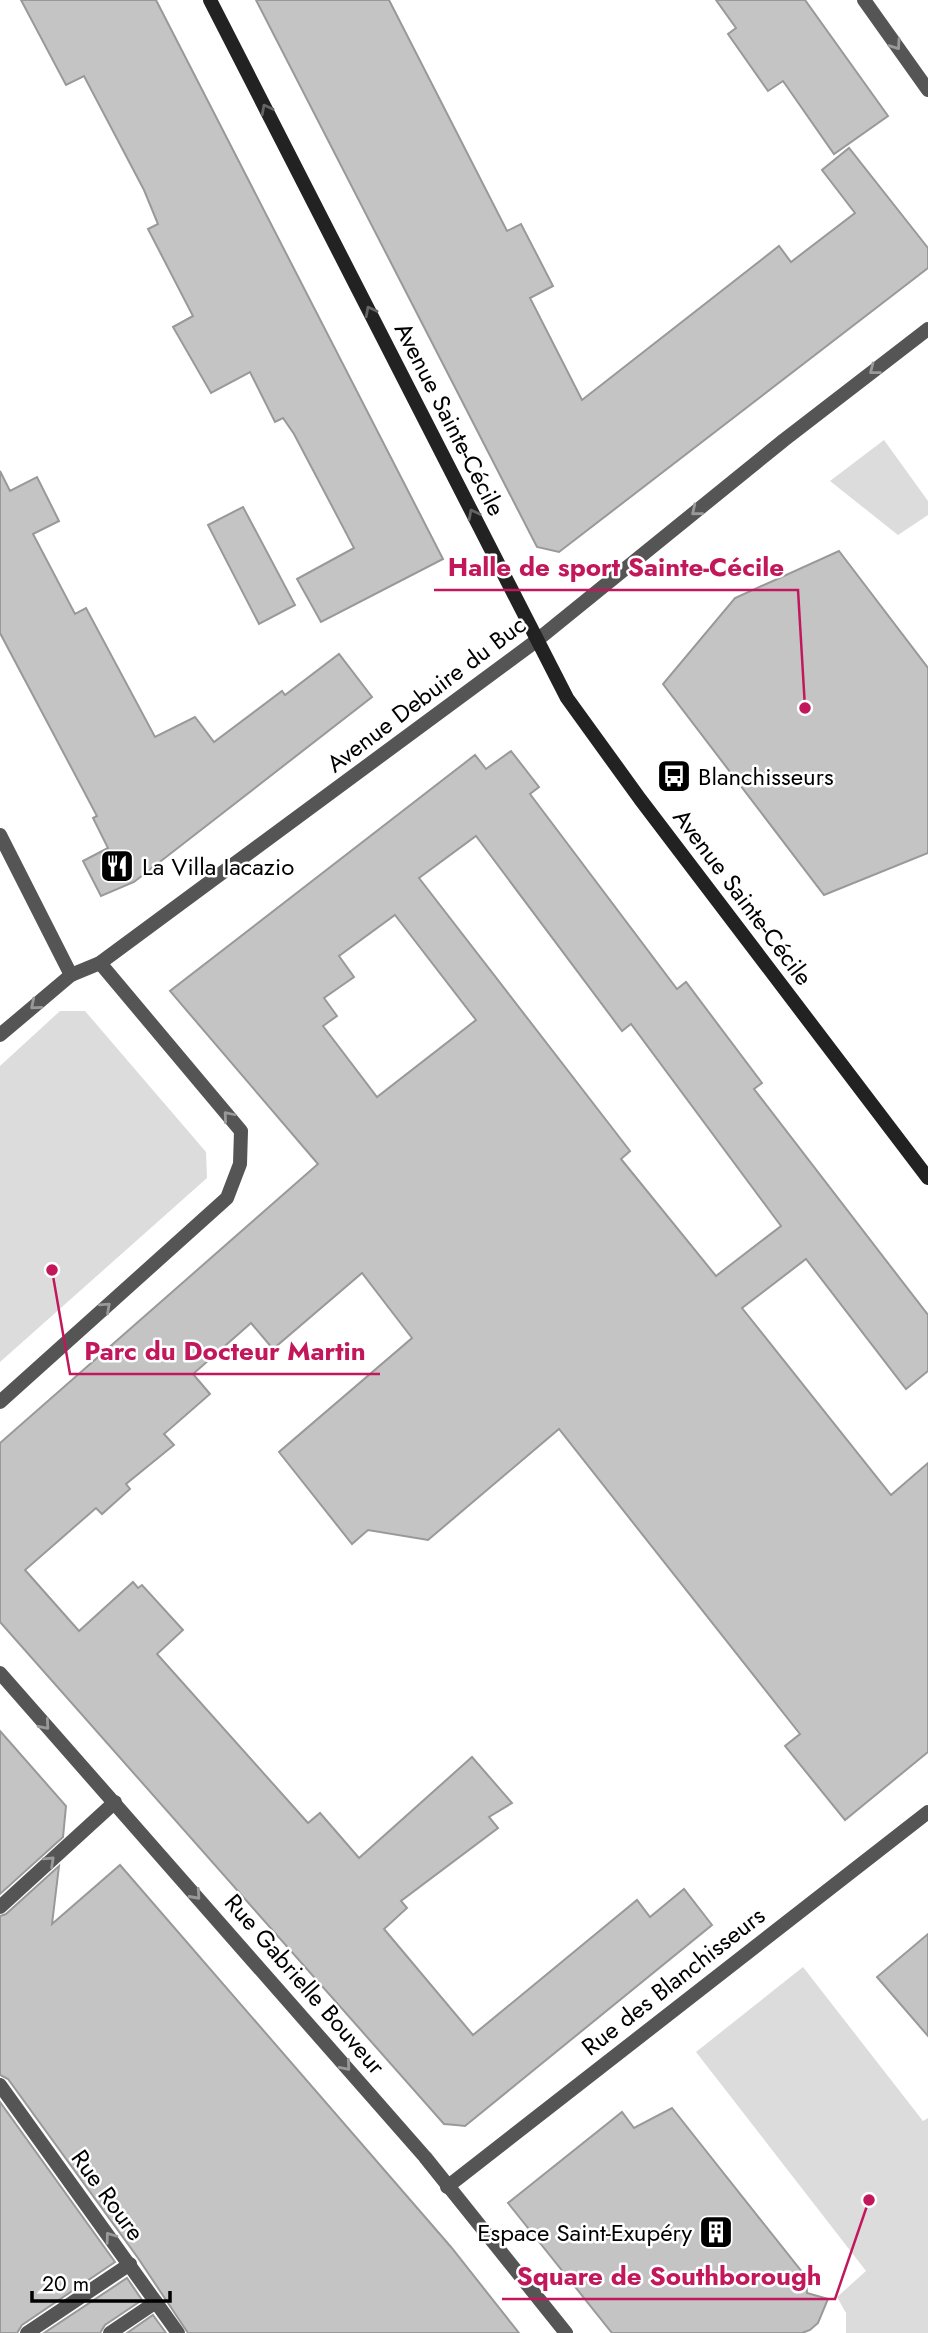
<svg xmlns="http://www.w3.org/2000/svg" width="928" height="2333" font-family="Jost,sans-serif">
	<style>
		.green { fill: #dcdcdc }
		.building { fill: #c4c4c4; stroke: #999; stroke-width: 2; fill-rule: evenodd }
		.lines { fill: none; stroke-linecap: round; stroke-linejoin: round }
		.lane { stroke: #555; stroke-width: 14 }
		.street { stroke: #555; stroke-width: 14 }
		.secondary { stroke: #222; stroke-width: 14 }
		.oneway { stroke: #999 }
		.oneway2 { stroke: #646464 }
		.labels { text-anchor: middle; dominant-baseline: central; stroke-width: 5; stroke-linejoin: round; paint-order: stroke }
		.street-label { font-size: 24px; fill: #000; stroke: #fff }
		.poi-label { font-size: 24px; fill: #000; stroke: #fff; text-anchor: start }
		.leader { fill: none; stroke: #c2185b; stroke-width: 2.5 }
		.callout-dot { fill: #c2185b; stroke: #fff; stroke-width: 2.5 }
		.callout-label { font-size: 26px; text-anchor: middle; font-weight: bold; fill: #c2185b; stroke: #fff; stroke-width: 5; stroke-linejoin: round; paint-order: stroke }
	</style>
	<rect width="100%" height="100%" fill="#fff"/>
	<g class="green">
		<polygon points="884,440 928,501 928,515 898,535 830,481"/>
		<polygon points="60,1011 85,1011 206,1152 207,1178 0,1362 0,1066"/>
		<polygon points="803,1967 923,2121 928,2118 928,2333 846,2333 846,2313 837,2297 866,2271 696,2052"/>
	</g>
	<g class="building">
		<polygon points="21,0 156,0 443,559 321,622 297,579 354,548 294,434 283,418 275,422 250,372 211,393 173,327 193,316 148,229 158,224 144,190 84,76 66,85"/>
		<polygon points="256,0 389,0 507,231 521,224 553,286 530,298 582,400 779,246 791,262 855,213 822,170 849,148 928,248 928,268 559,552 537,547"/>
		<polygon points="716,0 805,0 888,116 834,154 783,81 768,91 728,34 736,28"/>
		<polygon points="0,471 10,491 37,477 59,521 33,534 75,614 86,608 155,737 195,717 214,742 282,691 285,695 339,654 372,697 134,882 101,896 83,861 108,848 93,818 97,816 0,633"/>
		<polygon points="243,507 295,605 259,624 208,525"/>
		<polygon points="839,551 928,668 928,853 824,895 663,684 735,598"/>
		<path d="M511 751 539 787 530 794 677 989 686 982 762 1083 754 1089 928 1315V1371L906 1389 806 1259 742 1308 891 1495 928 1463V1752L845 1820 785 1746 800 1734 559 1429 428 1540 368 1530 352 1544 279 1452 412 1338 362 1273 273 1349 251 1323 193 1374 210 1394 164 1434 174 1445 126 1484 130 1489 102 1514 96 1508 25 1570 79 1631 133 1582 138 1588 142 1585 183 1630 157 1654 308 1823 320 1813 359 1858 472 1757 512 1803 489 1817 498 1828 401 1901 407 1908 384 1929 473 2035 637 1900 650 1917 684 1889 712 1925 465 2126 456 2125 444 2124 0 1622V1443L318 1164 170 991 475 755 486 769ZM476 836 622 1031 631 1024 781 1226 716 1276 621 1159 630 1151 419 878ZM395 915 476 1020 377 1097 323 1026 337 1016 324 998 354 977 339 956Z"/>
		<polygon points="0,1731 66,1806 63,1837 0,1894"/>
		<polygon points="120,1865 451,2247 519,2333 188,2333 138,2258 8,2079 0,2075 0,1916 6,1914 59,1866 52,1924"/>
		<polygon points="928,1934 928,2036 877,1977"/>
		<polygon points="0,2102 115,2262 22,2325 17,2333 0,2333"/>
		<polygon points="672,2108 806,2277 807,2293 828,2299 818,2323 810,2330 802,2333 612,2333 508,2203 622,2112 634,2128"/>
		<polygon points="127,2278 142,2300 105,2325 100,2333 44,2333"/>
		<polygon points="153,2315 166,2333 127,2333"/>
	</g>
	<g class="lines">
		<g class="lane">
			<polyline points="27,2333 130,2264"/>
			<polyline points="110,2333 156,2302"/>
		</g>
		<g class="street">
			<polyline points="864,0 928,90"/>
			<polyline points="0,835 71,975"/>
			<polyline points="0,1035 71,975 100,963 536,641 784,440 928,329"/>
			<polyline points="0,1402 227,1198 240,1164 241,1131 100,963"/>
			<polyline points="0,1673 425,2157 566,2333"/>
			<polyline points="0,1907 115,1802"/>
			<polyline points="0,2085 178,2333"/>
			<polyline points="447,2187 928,1812"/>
		</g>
		<polyline class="secondary" points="210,0 567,698 640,799 928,1178"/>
	</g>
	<defs><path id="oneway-chevron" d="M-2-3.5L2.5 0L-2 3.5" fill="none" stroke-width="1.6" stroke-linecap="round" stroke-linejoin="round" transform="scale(1.75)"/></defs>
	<g class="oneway">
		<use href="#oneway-chevron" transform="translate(896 45) rotate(55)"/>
		<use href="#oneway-chevron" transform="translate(874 370) rotate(142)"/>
		<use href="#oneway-chevron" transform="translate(696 511) rotate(141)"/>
		<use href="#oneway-chevron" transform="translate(35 1005) rotate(140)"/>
		<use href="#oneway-chevron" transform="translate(228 1116) rotate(-130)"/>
		<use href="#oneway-chevron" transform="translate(106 1307) rotate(-42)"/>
		<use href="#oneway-chevron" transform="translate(45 1725) rotate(49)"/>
		<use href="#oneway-chevron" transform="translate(50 1861) rotate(-43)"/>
		<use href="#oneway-chevron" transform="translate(196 1895) rotate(48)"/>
		<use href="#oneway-chevron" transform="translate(346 2066) rotate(49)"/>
		<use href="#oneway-chevron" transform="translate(110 2237) rotate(-126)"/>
	</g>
	<g class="oneway2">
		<use href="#oneway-chevron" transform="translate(266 109) rotate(-117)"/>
		<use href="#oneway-chevron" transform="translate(370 311) rotate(-117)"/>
		<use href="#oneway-chevron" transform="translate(473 514) rotate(-117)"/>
	</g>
	<defs>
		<g id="bus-square" transform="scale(1.75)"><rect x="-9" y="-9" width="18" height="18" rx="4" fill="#000" stroke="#fff"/><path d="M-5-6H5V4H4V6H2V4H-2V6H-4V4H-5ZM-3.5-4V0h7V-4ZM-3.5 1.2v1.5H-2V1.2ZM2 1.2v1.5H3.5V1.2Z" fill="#fff"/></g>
		<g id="restaurant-square" transform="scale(1.75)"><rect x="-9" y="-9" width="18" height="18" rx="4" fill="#000" stroke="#fff"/><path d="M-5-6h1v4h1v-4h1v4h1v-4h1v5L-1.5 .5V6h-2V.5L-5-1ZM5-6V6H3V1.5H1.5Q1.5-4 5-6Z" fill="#fff"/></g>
		<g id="building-square" transform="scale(1.75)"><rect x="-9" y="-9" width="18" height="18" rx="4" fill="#000" stroke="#fff"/><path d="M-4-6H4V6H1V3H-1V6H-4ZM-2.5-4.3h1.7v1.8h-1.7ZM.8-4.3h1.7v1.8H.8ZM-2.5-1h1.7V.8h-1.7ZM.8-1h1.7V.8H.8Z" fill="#fff"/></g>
	</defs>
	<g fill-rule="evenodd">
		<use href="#bus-square" x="674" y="776"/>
		<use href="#restaurant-square" x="117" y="866"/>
		<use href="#building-square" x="716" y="2232"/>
	</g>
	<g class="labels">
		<g class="street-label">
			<text transform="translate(450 419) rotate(63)">Avenue Sainte-Cécile</text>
			<text transform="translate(426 694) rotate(-37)">Avenue Debuire du Buc</text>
			<text transform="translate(743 897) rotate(53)">Avenue Sainte-Cécile</text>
			<text transform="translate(673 1981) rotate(-38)">Rue des Blanchisseurs</text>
			<text transform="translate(305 1984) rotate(49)">Rue Gabrielle Bouveur</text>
			<text transform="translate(108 2195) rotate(54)">Rue Roure</text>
		</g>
		<g class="poi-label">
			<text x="698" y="776">Blanchisseurs</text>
			<text x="142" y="866">La Villa Iacazio</text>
			<text x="692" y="2232" text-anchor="end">Espace Saint-Exupéry</text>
		</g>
	</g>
	<path class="leader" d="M805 708L798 590H434M52 1270L70 1374H380M869 2200L835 2299H502"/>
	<g class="callout-dot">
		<circle cx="805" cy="708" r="7"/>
		<circle cx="52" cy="1270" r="7"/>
		<circle cx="869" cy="2200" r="7"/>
	</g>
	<g class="callout-label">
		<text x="616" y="576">Halle de sport Sainte-Cécile</text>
		<text x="225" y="1360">Parc du Docteur Martin</text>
		<text x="669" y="2285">Square de Southborough</text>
	</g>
	<path d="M32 2291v10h138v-10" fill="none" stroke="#000000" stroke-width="3.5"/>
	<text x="42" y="2291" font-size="21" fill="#000000" stroke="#ffffff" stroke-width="5" paint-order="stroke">20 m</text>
</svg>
